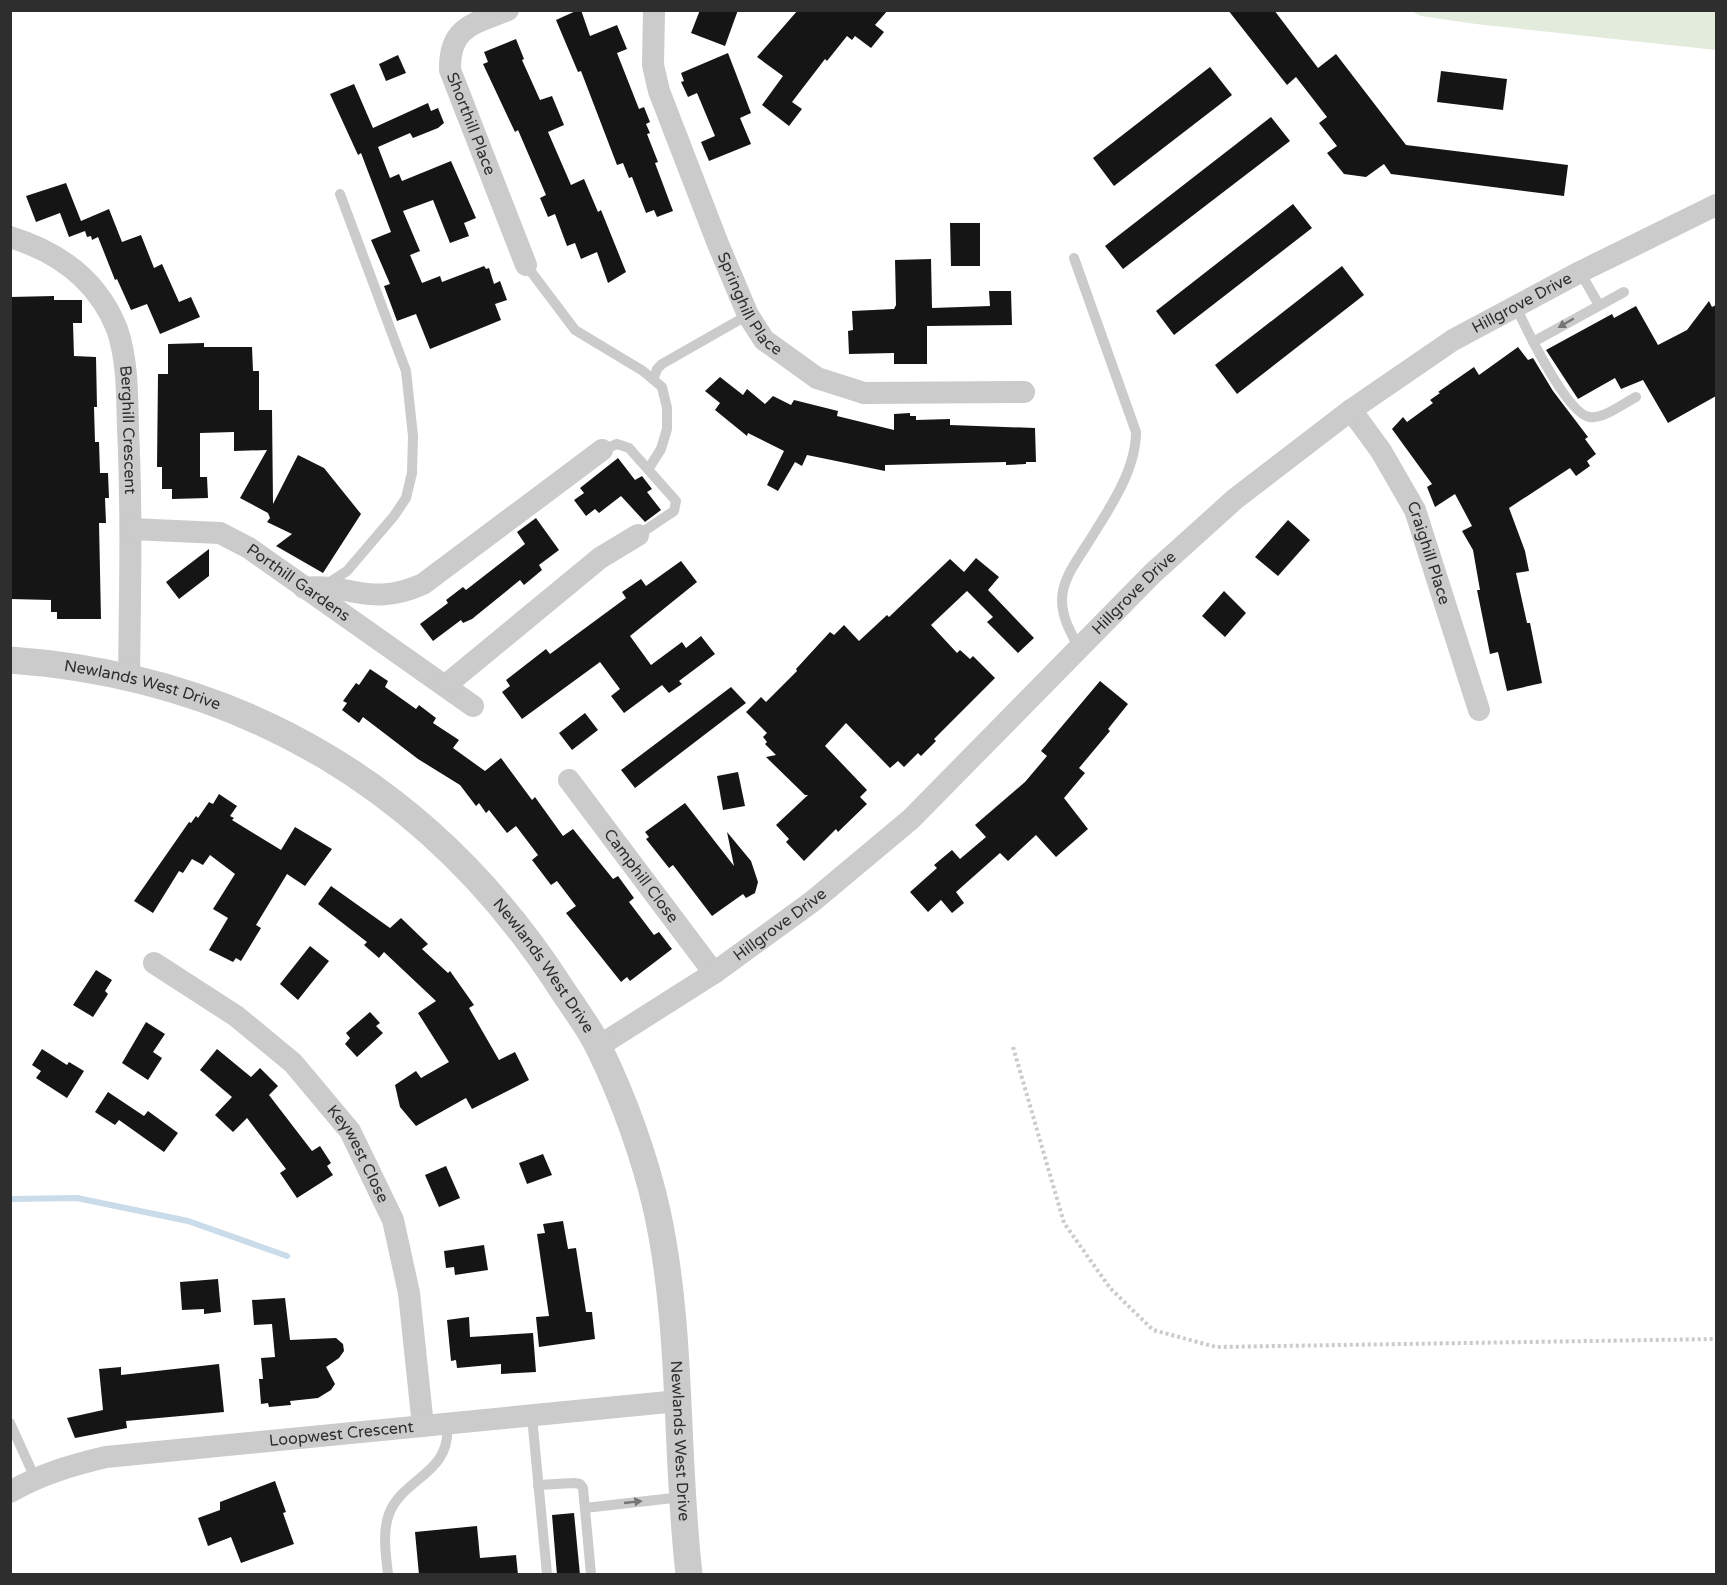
<svg xmlns="http://www.w3.org/2000/svg" width="1727" height="1585" font-family="'Varela Round',sans-serif">
	<style>
		.green { fill: #e3ebdd }
		.lines { fill: none; stroke-linecap: round; stroke-linejoin: round }
		.stream { stroke: #cadbe9; stroke-width: 6 }
		.building { fill: #151515 }
		.path { stroke: #cbcbcb; stroke-width: 4; stroke-dasharray: 3 3; stroke-linecap: butt }
		.service { stroke: #cbcbcb; stroke-width: 10 }
		.minor { stroke: #cbcbcb; stroke-width: 22 }
		.tertiary { stroke: #cbcbcb; stroke-width: 27 }
		.oneway { fill: #757575 }
		.labels { text-anchor: middle; dominant-baseline: central; stroke-width: 6; stroke-linejoin: round; paint-order: stroke }
		.street-label { font-size: 16px; fill: #2e2e2e; stroke: #fff }
	</style>
	<rect width="100%" height="100%" fill="#fff"/>
	<polygon class="green" points="1411,11 1716,11 1716,50 1476,24 1421,16"/>
	<g class="lines">
		<polyline class="stream" points="10,1199 77,1198 188,1221 287,1256"/>
	</g>
	<g class="building">
		<polygon points="578,10 581,10 590,36 617,25 627,49 617,53 639,109 644,107 650,122 646,124 650,133 647,134 658,162 655,163 673,211 657,217 654,210 646,213 632,177 629,178 623,163 617,165 581,71 578,72 556,20"/>
		<polygon points="700,10 738,10 725,46 691,33"/>
		<polygon points="798,10 888,10 875,25 884,32 871,48 855,36 852,40 847,36 827,61 825,59 792,102 802,109 789,126 762,105 783,76 757,57"/>
		<polygon points="1228,10 1274,10 1318,68 1336,54 1406,145 1568,165 1564,196 1391,174 1384,164 1366,177 1344,174 1327,153 1337,146 1319,123 1327,117 1296,77 1287,85"/>
		<polygon points="516,39 524,59 522,60 540,100 552,96 564,125 548,132 571,185 584,179 598,212 601,210 626,272 608,283 597,252 581,259 575,243 567,246 555,214 548,217 540,198 546,195 518,130 515,132 483,64 488,62 484,52"/>
		<polygon points="728,53 751,113 740,118 751,144 709,161 701,142 715,136 697,93 688,97 681,82 684,81 681,73"/>
		<polygon points="398,55 406,73 386,81 379,64"/>
		<polygon points="1210,67 1232,95 1114,186 1093,158"/>
		<polygon points="1441,71 1507,79 1503,110 1437,102"/>
		<polygon points="354,84 373,128 428,103 431,111 438,108 444,123 438,128 413,138 410,133 378,147 390,178 399,174 402,181 451,161 476,218 464,223 469,236 450,243 433,200 403,211 420,251 410,255 422,283 440,276 442,282 484,266 486,269 489,268 494,284 500,281 507,300 495,304 501,320 430,349 416,314 397,321 384,286 390,284 371,240 391,232 361,153 358,155 330,94"/>
		<polygon points="1271,117 1290,141 1123,269 1105,246"/>
		<polygon points="66,183 81,221 109,209 122,242 141,235 154,268 162,264 179,302 191,297 200,317 160,334 147,304 131,310 117,279 115,280 98,237 92,240 91,236 87,237 85,231 69,237 60,213 36,222 26,196"/>
		<polygon points="1293,204 1312,228 1174,335 1156,311"/>
		<polygon points="950,223 980,223 980,266 951,266"/>
		<polygon points="931,259 932,308 990,306 989,291 1011,291 1012,325 927,326 927,364 894,364 894,353 849,354 848,331 853,330 852,311 894,309 896,305 895,260"/>
		<polygon points="1342,266 1364,295 1237,394 1215,365"/>
		<polygon points="54,296 54,300 82,300 82,323 73,323 74,356 96,357 97,407 94,407 95,442 99,442 100,473 108,473 109,498 105,498 106,523 99,523 101,619 57,619 57,612 51,612 51,600 10,599 10,297"/>
		<polygon points="1709,301 1712,307 1716,305 1716,396 1668,423 1643,380 1621,389 1615,378 1578,399 1546,350 1612,314 1614,318 1636,306 1658,345 1687,330"/>
		<polygon points="204,343 204,347 252,347 253,371 259,371 259,410 272,410 273,504 298,455 324,468 361,514 323,573 276,546 292,534 267,522 270,518 268,513 240,498 267,450 234,451 234,432 200,433 200,477 207,477 208,498 172,499 172,489 162,489 162,467 157,467 158,374 168,374 168,344"/>
		<polygon points="1518,347 1528,360 1533,358 1553,391 1588,437 1585,439 1596,454 1587,461 1590,466 1576,476 1570,468 1509,508 1525,551 1529,571 1516,573 1527,623 1530,623 1542,683 1507,691 1498,652 1490,654 1477,590 1480,590 1473,550 1462,531 1472,526 1455,494 1435,507 1427,487 1432,484 1392,429 1403,417 1407,422 1433,403 1430,400 1440,393 1438,392 1474,367 1479,375"/>
		<polygon points="720,377 743,395 747,389 765,404 773,396 791,405 794,400 838,411 837,416 894,430 894,414 910,413 910,416 916,416 916,420 950,419 950,425 1035,428 1036,462 1026,462 1026,464 1006,465 1006,462 885,465 885,471 807,455 802,466 795,462 778,491 767,485 784,451 748,433 747,436 715,410 720,403 705,391"/>
		<polygon points="618,458 635,480 642,476 652,489 647,492 661,510 645,522 621,496 599,513 595,509 586,516 574,500 584,493 580,488"/>
		<polygon points="536,518 559,550 539,565 542,570 524,585 520,580 472,619 463,623 461,620 433,641 420,624 448,603 446,600 463,587 466,590 525,544 517,532"/>
		<polygon points="1288,520 1310,540 1278,576 1255,557"/>
		<polygon points="209,549 209,576 179,599 166,582"/>
		<polygon points="976,558 999,577 988,590 1034,638 1018,653 987,622 993,617 967,591 931,625 957,653 960,650 970,659 973,656 995,678 934,739 936,741 921,756 918,753 904,767 898,761 890,768 846,723 825,746 867,790 860,797 867,804 838,832 836,829 804,861 786,842 789,839 776,825 808,795 805,795 766,757 776,755 765,744 767,742 763,737 767,733 746,712 761,697 766,702 797,671 796,669 830,632 834,635 844,625 859,641 887,615 889,617 950,559 964,572"/>
		<polygon points="681,561 697,582 630,636 651,665 682,642 686,648 701,636 715,654 679,681 682,684 669,693 662,685 624,713 611,696 620,689 600,662 522,719 502,692 510,686 506,680 546,649 550,654 626,598 622,592 641,579 646,586"/>
		<polygon points="1224,591 1246,613 1225,637 1202,616"/>
		<polygon points="370,669 388,681 385,687 416,709 419,705 436,718 433,723 459,740 453,748 485,771 501,758 532,800 535,797 563,836 573,829 613,879 618,876 634,898 629,902 654,935 659,932 672,949 630,981 627,977 621,982 566,913 576,906 557,881 551,885 532,860 538,855 516,826 507,833 489,810 486,813 479,803 476,806 460,785 418,759 363,717 359,723 342,710 347,703 343,701 356,683 359,685"/>
		<polygon points="1100,681 1128,704 1108,729 1110,731 1079,768 1085,773 1064,798 1088,829 1056,857 1036,835 1008,861 1000,853 956,892 964,903 952,913 941,900 928,912 910,892 937,868 934,865 952,850 960,859 986,837 975,825 1025,782 1047,756 1041,751"/>
		<polygon points="731,687 746,703 635,788 621,770"/>
		<polygon points="585,713 598,730 572,750 559,733"/>
		<polygon points="738,772 745,806 723,810 717,776"/>
		<polygon points="219,794 237,806 230,816 234,818 232,820 281,850 295,827 332,849 305,886 287,874 256,925 261,928 241,961 236,958 233,962 209,950 228,918 213,909 235,874 210,855 203,865 192,859 183,873 179,871 153,913 134,901 189,822 191,823 196,816 198,818 209,802 213,804"/>
		<polygon points="685,803 734,866 727,832 751,861 758,882 755,893 746,898 743,894 712,916 673,865 669,868 646,839 649,837 645,832"/>
		<polygon points="331,886 390,928 401,918 428,944 422,949 448,973 450,971 474,1005 469,1008 499,1060 515,1052 529,1080 472,1109 466,1098 416,1126 400,1107 395,1085 416,1071 421,1078 449,1062 418,1013 436,1001 384,952 379,958 364,945 367,942 318,904"/>
		<polygon points="310,946 329,961 298,1000 280,984"/>
		<polygon points="96,970 112,980 105,991 108,994 93,1017 73,1005"/>
		<polygon points="370,1012 380,1023 376,1026 383,1033 357,1057 345,1044 350,1038 346,1033"/>
		<polygon points="146,1022 165,1034 153,1052 162,1058 148,1080 122,1063"/>
		<polygon points="42,1049 67,1065 69,1062 84,1071 67,1098 36,1078 41,1071 32,1065"/>
		<polygon points="217,1049 251,1077 260,1068 278,1086 269,1095 312,1151 320,1146 331,1163 327,1166 333,1175 297,1198 280,1173 286,1169 247,1118 233,1132 215,1115 232,1097 200,1070"/>
		<polygon points="108,1092 144,1116 148,1111 178,1133 164,1152 119,1120 115,1125 95,1112"/>
		<polygon points="543,1154 552,1175 527,1184 519,1163"/>
		<polygon points="446,1166 460,1198 439,1207 425,1175"/>
		<polygon points="563,1221 568,1249 576,1248 586,1312 592,1312 595,1339 539,1347 536,1317 549,1316 537,1234 545,1233 543,1224"/>
		<polygon points="484,1245 488,1270 455,1275 454,1267 446,1268 444,1251"/>
		<polygon points="218,1279 221,1312 204,1314 204,1309 182,1310 180,1282"/>
		<polygon points="285,1298 290,1340 336,1338 343,1344 344,1351 339,1358 326,1367 335,1384 331,1390 318,1398 290,1401 291,1405 269,1407 268,1403 261,1404 259,1379 263,1379 261,1358 275,1357 272,1324 254,1325 252,1300"/>
		<polygon points="469,1317 470,1337 533,1333 536,1372 501,1374 501,1364 457,1368 456,1360 451,1361 447,1320"/>
		<polygon points="219,1364 224,1412 126,1421 127,1428 75,1438 67,1418 103,1410 99,1369 121,1367 121,1375"/>
		<polygon points="275,1481 286,1512 283,1513 294,1544 241,1563 231,1537 208,1546 198,1518 220,1510 220,1502"/>
		<polygon points="574,1513 580,1575 557,1575 552,1515"/>
		<polygon points="477,1526 480,1558 516,1555 518,1575 419,1575 415,1532"/>
	</g>
	<g class="lines">
		<polyline class="path" points="1013,1047 1064,1223 1110,1288 1153,1330 1216,1347 1716,1339"/>
		<g class="service">
			<path d="M1074 258 1136 432C1136 472 1107 512 1086 546 1076 562 1062 580 1062 600 1062 618 1071 633 1079 648"/>
			<polyline points="526,265 575,330 643,371 662,387 667,408 667,429 661,449 649,468"/>
			<polyline points="1580,272 1599,305"/>
			<path d="M1516 307C1526 328 1567 415 1590 417 1604 419 1624 403 1636 397"/>
			<polyline points="1533,342 1624,292"/>
			<polyline points="654,378 657,369 662,364 748,315"/>
			<polyline points="602,450 617,444 629,448 676,501 674,511 638,535"/>
			<polyline points="327,584 347,571 394,516 406,498 412,473 413,436 406,371 340,194"/>
			<polyline points="532,1417 547,1574"/>
			<polyline points="10,1423 35,1478"/>
			<polyline points="538,1485 574,1483 580,1484 583,1488 591,1574"/>
			<polyline points="585,1508 682,1497"/>
			<path d="M388 1574C386 1555 382 1533 389 1514 403 1477 452 1474 447 1424"/>
		</g>
		<g class="minor">
			<path id="s1" d="M508 10C474 24 449 26 450 70L526 265"/>
			<path id="s2" d="M654 10 653 65 659 91 718 244 748 315 764 340 817 378 864 393 1024 392"/>
			<path id="s3" d="M10 237C59 252 98 281 117 329 128 361 127 396 128 429 132 512 130 594 129 676"/>
			<path id="s4" d="M1351 410 1381 451 1415 510 1479 710"/>
			<path id="s5" d="M131 529 220 533 249 548 473 706"/>
			<path d="M304 588C353 583 369 608 423 584L602 450"/>
			<polyline points="446,685 600,558 638,535"/>
			<path id="s6" d="M569 780 714 973"/>
			<path id="s7" d="M154 963 236 1016 293 1063 350 1131 393 1220 409 1293 423 1426"/>
			<path id="s8" d="M599 1046 714 973 813 901 911 819 1153 573 1235 499 1351 410 1453 340 1580 272 1716 205"/>
			<path id="s9" d="M10 1492C41 1474 72 1465 106 1457L678 1401"/>
		</g>
		<path class="tertiary" id="s10" d="M10 660C245 677 434 791 561 988 574 1008 589 1027 599 1048 623 1097 645 1157 657 1211 683 1330 675 1454 689 1574"/>
	</g>
	<defs><path id="oneway-solid" d="M-6-.8H1V-3.2L6.5 0L1 3.2V.8H-6Z" transform="scale(1.5)"/></defs>
	<g class="oneway">
		<use href="#oneway-solid" transform="translate(1566 323) rotate(150)"/>
		<use href="#oneway-solid" transform="translate(633 1502) rotate(-6)"/>
	</g>
	<g class="labels">
		<g class="street-label">
			<text stroke="none"><textPath href="#s1" startOffset="150">Shorthill Place</textPath></text>
			<text stroke="none"><textPath href="#s2" startOffset="314">Springhill Place</textPath></text>
			<text stroke="none"><textPath href="#s8" startOffset="1190">Hillgrove Drive</textPath></text>
			<text stroke="none"><textPath href="#s3" startOffset="248">Berghill Crescent</textPath></text>
			<text stroke="none"><textPath href="#s4" startOffset="164">Craighill Place</textPath></text>
			<text stroke="none"><textPath href="#s5" startOffset="182">Porthill Gardens</textPath></text>
			<text stroke="none"><textPath href="#s8" startOffset="704">Hillgrove Drive</textPath></text>
			<text stroke="none"><textPath href="#s10" startOffset="135">Newlands West Drive</textPath></text>
			<text stroke="none"><textPath href="#s6" startOffset="120">Camphill Close</textPath></text>
			<text stroke="none"><textPath href="#s8" startOffset="218">Hillgrove Drive</textPath></text>
			<text stroke="none"><textPath href="#s10" startOffset="638">Newlands West Drive</textPath></text>
			<text stroke="none"><textPath href="#s7" startOffset="284">Keywest Close</textPath></text>
			<text stroke="none"><textPath href="#s9" startOffset="339">Loopwest Crescent</textPath></text>
			<text stroke="none"><textPath href="#s10" startOffset="1142">Newlands West Drive</textPath></text>
		</g>
	</g>
	<rect width="1727" height="1585" fill="none" stroke="#2e2e2e" stroke-width="24"/>
</svg>
